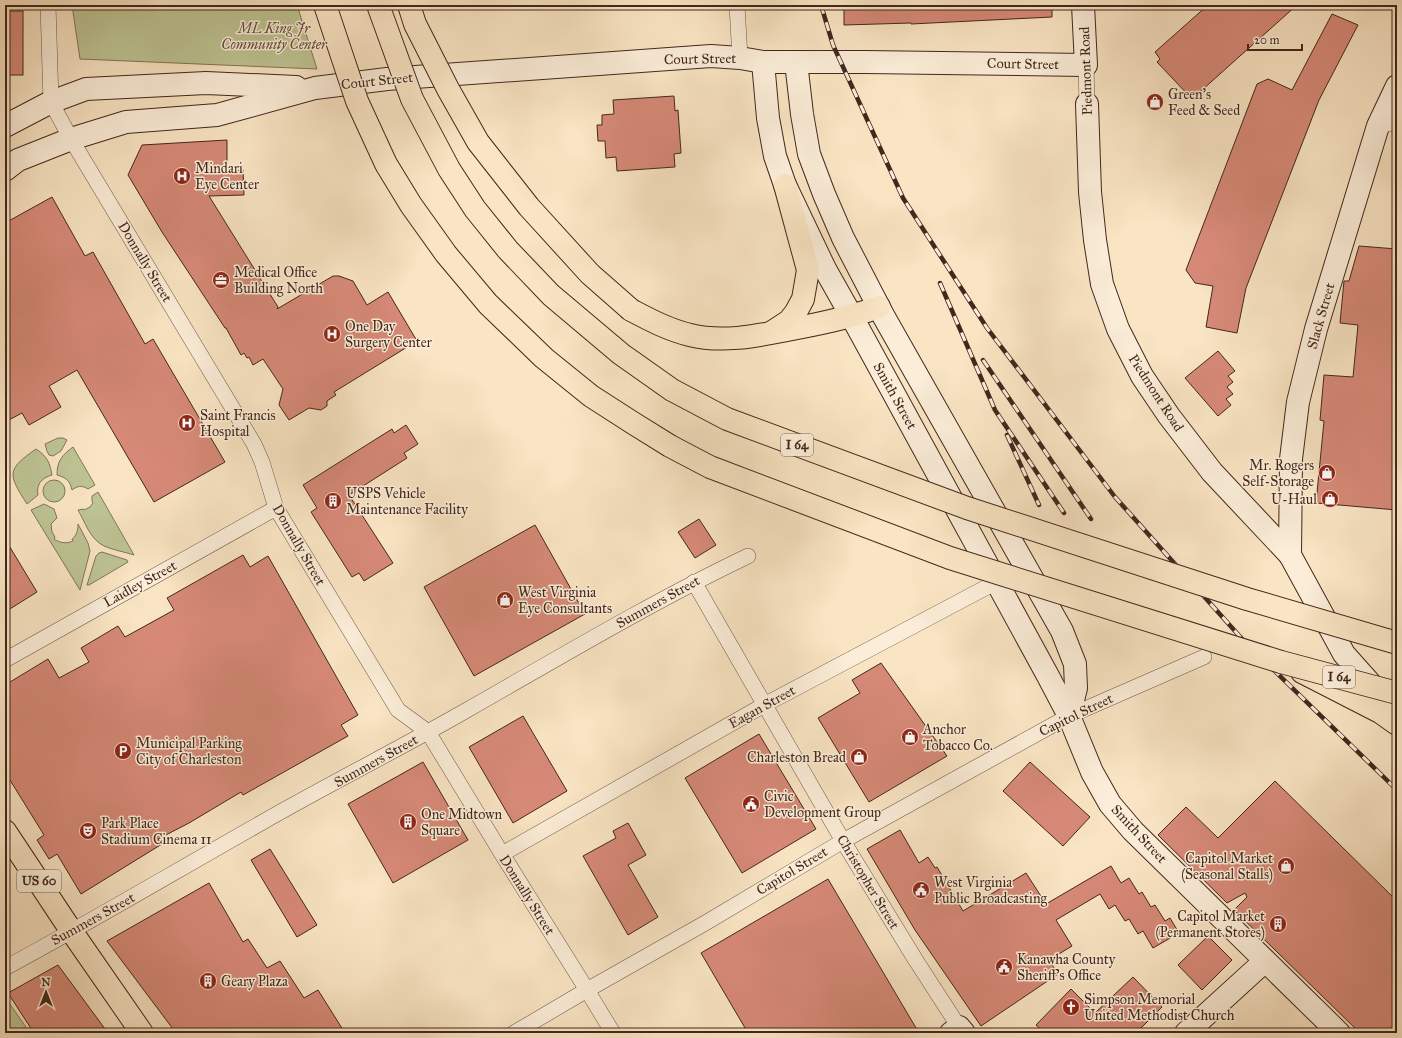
<svg xmlns="http://www.w3.org/2000/svg" width="1402" height="1038" font-family="'IM FELL Great Primer',serif">
	<style>
		.green { fill: #bec494; stroke: #807658 }
		.building { fill: #d68977; stroke: #43271c }
		.lines { fill: none; stroke-linecap: round; stroke-linejoin: round }
		.street-casing { stroke: #705646; stroke-width: 16 }
		.secondary-casing { stroke: #43271c; stroke-width: 24 }
		.primary-casing { stroke: #43271c; stroke-width: 24 }
		.highway-casing { stroke: #43271c; stroke-width: 24 }
		.street { stroke: #fbedd8; stroke-width: 15 }
		.secondary { stroke: #fbedd8; stroke-width: 22 }
		.primary { stroke: #f9e4c3; stroke-width: 22 }
		.highway { stroke: #f9e4c3; stroke-width: 22 }
		.rail-casing { stroke: #43271c; stroke-width: 4.5 }
		.rail { stroke: #fbedd8; stroke-width: 3; stroke-dasharray: 9; stroke-linecap: butt }
		.highway-bridge-casing { stroke: #43271c; stroke-width: 24; stroke-linecap: butt }
		.highway-bridge { stroke: #f9e4c3; stroke-width: 22 }
		.labels { text-anchor: middle; dominant-baseline: central; stroke-width: 3; stroke-linejoin: round; paint-order: stroke }
		.shield { fill: #fbedd8; stroke: #7a6254; stroke-width: 1 }
		.shield-label { font-size: 13px; font-weight: bold; fill: #43271c }
		.park-label { font-size: 14px; font-style: italic; fill: #624e3a; stroke: #fbedd8 }
		.street-label { font-size: 14px; fill: #43271c; stroke: #fbedd8 }
		.poi-label { font-size: 14px; fill: #43271c; stroke: #fbedd8; text-anchor: start }
	</style>
	<rect width="100%" height="100%" fill="#f9e4c3"/>
	<filter id="stains"><feTurbulence type="fractalNoise" baseFrequency=".005" numOctaves="4"/><feColorMatrix values="0 0 0 0 .2 0 0 0 0 .09 0 0 0 0 .02 0 0 0 .5 -.17"/></filter>
	<radialGradient id="worn" r=".72"><stop offset=".6" stop-color="#630" stop-opacity="0"/><stop offset="1" stop-color="#630" stop-opacity=".3"/></radialGradient>
	<g class="green">
		<polygon points="72,5 297,5 317,69 80,59"/>
		<polygon points="58,438 63,438 67,440 61,451 53,456 49,455 47,451 45,444"/>
		<path d="M73 447 95 485 88 489C82 485 77 486 72 490 70 481 67 478 57 475 57 461 62 455 73 447Z"/>
		<path d="M36 449C47 456 50 463 52 475 41 478 36 485 38 495L27 504C8 474 6 470 36 449Z"/>
		<circle cx="54" cy="491" r="11"/>
		<path d="M98 492 134 555C125 552 113 550 104 546 90 539 85 522 78 510L83 509 84 510 90 507 93 503 92 501V496Z"/>
		<path d="M44 504 54 509 57 518 51 524 52 532 55 537 54 539C60 543 66 544 73 541L72 539C77 535 78 530 78 524L88 543 90 551 80 590 31 510Z"/>
		<polygon points="102,552 127,560 128,562 89,585 87,585 96,556 99,553"/>
		<polygon points="5,997 30,1033 5,1033"/>
	</g>
	<g class="building">
		<polygon points="844,5 1052,5 1052,17 911,24 911,23 844,25"/>
		<polygon points="1208,5 1297,5 1192,99 1157,62 1160,59 1155,52"/>
		<rect x="5" y="11" width="18" height="64"/>
		<polygon points="1332,14 1358,25 1319,100 1246,288 1237,333 1206,327 1213,286 1195,283 1186,270 1257,84 1268,79 1292,90"/>
		<polygon points="674,96 675,111 678,110 681,153 674,154 675,167 617,171 616,157 606,158 605,141 598,141 597,125 602,125 602,115 614,114 613,100"/>
		<polygon points="227,140 227,171 243,170 244,195 209,196 278,307 277,309 333,276 339,276 353,281 367,305 388,292 417,341 334,392 336,395 327,401 327,406 321,410 309,408 289,420 279,405 283,389 263,359 253,365 249,357 247,358 244,353 241,355 226,328 225,328 162,232 128,175 142,145"/>
		<polygon points="52,197 85,256 93,252 145,344 153,339 225,462 154,502 77,370 49,386 61,407 29,425 22,413 5,422 5,223"/>
		<polygon points="1359,246 1397,249 1397,510 1316,503 1324,421 1320,420 1324,375 1353,377 1358,325 1340,323 1344,281 1349,281"/>
		<polygon points="1218,351 1235,371 1228,376 1233,382 1227,387 1233,394 1226,399 1231,405 1218,416 1185,378"/>
		<polygon points="406,425 418,444 404,453 407,458 349,495 393,563 364,581 359,573 352,577 311,512 317,508 303,485 392,429 394,433"/>
		<polygon points="699,519 716,545 695,558 678,532"/>
		<polygon points="535,525 585,614 474,676 424,587"/>
		<polygon points="5,539 37,592 5,612"/>
		<polygon points="243,555 250,567 268,556 358,715 341,725 348,736 243,795 241,792 189,823 158,839 162,844 81,894 57,854 49,859 37,840 44,835 5,772 5,685 48,659 59,678 89,662 81,648 118,626 125,637 174,610 167,598"/>
		<polygon points="881,663 947,756 869,802 818,718 860,693 852,680"/>
		<polygon points="523,716 567,791 513,823 469,747"/>
		<polygon points="759,734 816,829 742,873 685,778"/>
		<polygon points="423,762 468,840 393,883 348,804"/>
		<polygon points="1030,762 1090,817 1063,846 1003,791"/>
		<polygon points="1275,781 1397,901 1397,1033 1360,1033 1234,910 1247,897 1245,893 1227,903 1158,835 1186,807 1218,838"/>
		<polygon points="628,823 646,855 628,865 658,917 628,935 583,856 616,838 613,831"/>
		<polygon points="900,830 919,863 928,857 935,868 937,867 963,911 1026,873 1046,904 1111,866 1121,883 1129,878 1139,894 1142,892 1151,907 1155,905 1165,921 1170,918 1179,933 1153,948 1143,931 1138,934 1129,919 1125,921 1115,905 1109,909 1100,894 1056,920 1072,946 1049,960 1058,974 981,1026 915,930 867,849"/>
		<polygon points="270,849 317,925 297,937 251,860"/>
		<polygon points="828,879 919,1033 748,1033 701,953"/>
		<polygon points="209,883 243,942 248,939 267,968 280,961 304,998 318,990 345,1033 176,1033 107,941"/>
		<polygon points="1208,936 1232,960 1202,990 1178,965"/>
		<polygon points="58,965 108,1033 34,1033 8,993"/>
		<polygon points="1133,977 1162,1007 1136,1033 1045,1033 1036,1025 1071,989 1095,1013"/>
	</g>
	<g class="lines">
		<g class="street-casing">
			<g id="street">
				<polyline points="48,5 51,102 71,139 254,444 262,462 276,508 398,710 428,732 502,854 587,990 613,1033"/>
				<polyline points="737,5 740,58"/>
				<polyline points="1086,65 1087,104"/>
				<polyline points="1378,126 1397,122"/>
				<polyline points="694,582 843,841 915,959 959,1027"/>
				<polyline points="5,660 276,508"/>
				<polyline points="502,854 764,705 1004,578"/>
				<path d="M5 968C92 921 176 871 261 823 329 784 399 749 467 710 560 657 652 602 748 556"/>
				<polyline points="514,1033 587,990 707,922 843,841 1069,716 1204,657"/>
			</g>
		</g>
		<g class="secondary-casing">
			<g id="secondary">
				<polyline points="763,62 768,118 775,156 785,185 825,269 852,317 1048,676 1069,716 1092,772 1110,804 1133,831 1339,1033"/>
				<polyline points="796,62 802,114 809,154 824,194 843,238 884,317 1062,631 1075,664 1076,688 1069,716"/>
				<polyline points="1087,104 1090,192 1095,240 1102,284 1118,329 1142,376 1169,416 1212,472 1290,555 1344,654 1385,700 1397,712"/>
				<polyline points="5,126 51,102 86,89 206,83 296,87"/>
				<polyline points="5,170 18,160 71,139 126,122 217,115 315,88 387,79 711,56 740,58 763,62 865,62 1086,65 1083,5"/>
				<polyline points="1290,555 1291,459 1298,402 1316,329 1378,126 1397,86"/>
				<polyline points="951,1033 959,1027 964,1033"/>
				<polyline points="1186,1033 1265,961"/>
			</g>
		</g>
		<g class="primary-casing">
			<polyline id="primary" points="5,831 72,932 142,1033"/>
		</g>
		<g class="highway-casing">
			<g id="highway">
				<path d="M631 310C650 320 669 330 690 335 722 343 756 336 787 330 819 324 849 318 879 307"/>
				<polyline points="772,332 789,321 796,312 803,299 808,270 785,185"/>
				<polyline points="1302,672 1380,712 1397,724"/>
			</g>
		</g>
		<use href="#street" class="street"/>
		<use href="#secondary" class="secondary"/>
		<use href="#primary" class="primary"/>
		<use href="#highway" class="highway"/>
		<g class="rail-casing">
			<g id="rail">
				<polyline points="821,5 833,45 903,198 987,328 1115,497 1243,640 1397,790"/>
				<polyline points="940,283 995,410 1064,513"/>
				<polyline points="983,360 1091,519"/>
				<polyline points="1007,435 1039,505"/>
			</g>
		</g>
		<use href="#rail" class="rail"/>
		<g class="highway-bridge-casing">
			<g id="highway-bridge">
				<polyline points="325,5 357,101 386,164 411,205 446,254 488,304 544,358 591,396 633,423 670,446 710,467 950,558 1281,662 1397,693"/>
				<polyline points="378,5 412,99 449,169 475,209 508,250 551,295 621,354 672,390 727,419 967,508 1247,599 1397,643"/>
				<polyline points="409,5 415,24 448,89 478,142 529,207 590,274 631,310"/>
			</g>
		</g>
		<use href="#highway-bridge" class="highway-bridge"/>
	</g>
	<defs>
		<g id="shop-disc" transform="scale(0.9)"><circle r="9.5" fill="#8f2418" stroke="#fbedd8"/><path d="M-5-2.5h2.3a2.7 3.5 0 0 1 5.4 0H5L5.5 6h-11ZM-1.5-2.5h3a1.5 2.3 0 0 0-3 0Z" fill="#fff"/></g>
		<g id="hospital-disc" transform="scale(0.9)"><circle r="9.5" fill="#8f2418" stroke="#fbedd8"/><path d="M-5-5h3v3.5h4V-5h3V5h-3V1.5h-4V5h-3Z" fill="#fff"/></g>
		<g id="office-disc" transform="scale(0.9)"><circle r="9.5" fill="#8f2418" stroke="#fbedd8"/><path d="M-6-3h4V-5.5h4V-3h4V5H-6ZM-1-4.5V-3h2v-1.5ZM-6 0V1H6V0Z" fill="#fff"/></g>
		<g id="building-disc" transform="scale(0.9)"><circle r="9.5" fill="#8f2418" stroke="#fbedd8"/><path d="M-4-6H4V6H1V3H-1V6H-4ZM-2.5-4.3h1.7v1.8h-1.7ZM.8-4.3h1.7v1.8H.8ZM-2.5-1h1.7V.8h-1.7ZM.8-1h1.7V.8H.8Z" fill="#fff"/></g>
		<g id="parking-disc" transform="scale(0.9)"><circle r="9.5" fill="#8f2418" stroke="#fbedd8"/><path d="M-3.5-5.5H1a3.5 3.5 0 0 1 0 7H-1V5.5H-3.5ZM-1-3.4V-.6H.8a1.4 1.4 0 0 0 0-2.8Z" fill="#fff"/></g>
		<g id="civic-disc" transform="scale(0.9)"><circle r="9.5" fill="#8f2418" stroke="#fbedd8"/><path d="M-.6-6.5H3V-4.5H.6V-3L4-1V1h2V6H-6V1h2V-1L-.6-3ZM-1.2 2.5V6h2.4V2.5Z" fill="#fff"/></g>
		<g id="theatre-disc" transform="scale(0.9)"><circle r="9.5" fill="#8f2418" stroke="#fbedd8"/><path d="M-5-5.5Q0-4 5-5.5V0Q5 5 0 6Q-5 5-5 0ZM-3.3-2.5H-1v1.5H-3.3ZM1-2.5H3.3v1.5H1ZM-2.8 1Q0 5.5 2.8 1Z" fill="#fff"/></g>
		<g id="church-disc" transform="scale(0.9)"><circle r="9.5" fill="#8f2418" stroke="#fbedd8"/><path d="M-1.2-6h2.4v3.5h3.3v2.4h-3.3V6h-2.4V-.1h-3.3v-2.4h3.3Z" fill="#fff"/></g>
	</defs>
	<g fill-rule="evenodd">
		<use href="#shop-disc" x="1155" y="102"/>
		<use href="#hospital-disc" x="182" y="176"/>
		<use href="#office-disc" x="221" y="280"/>
		<use href="#hospital-disc" x="332" y="334"/>
		<use href="#hospital-disc" x="187" y="423"/>
		<use href="#shop-disc" x="1327" y="473"/>
		<use href="#shop-disc" x="1330" y="499"/>
		<use href="#building-disc" x="333" y="501"/>
		<use href="#shop-disc" x="505" y="600"/>
		<use href="#shop-disc" x="910" y="737"/>
		<use href="#parking-disc" x="123" y="751"/>
		<use href="#shop-disc" x="859" y="757"/>
		<use href="#civic-disc" x="751" y="804"/>
		<use href="#building-disc" x="408" y="822"/>
		<use href="#theatre-disc" x="88" y="831"/>
		<use href="#shop-disc" x="1286" y="866"/>
		<use href="#civic-disc" x="921" y="890"/>
		<use href="#building-disc" x="1278" y="924"/>
		<use href="#civic-disc" x="1004" y="967"/>
		<use href="#building-disc" x="208" y="981"/>
		<use href="#church-disc" x="1071" y="1007"/>
	</g>
	<g class="labels">
		<g class="shield">
			<rect x="781" y="434" width="32" height="22" rx="3"/>
			<rect x="1323" y="666" width="32" height="22" rx="3"/>
			<rect x="17" y="870" width="44" height="22" rx="3"/>
		</g>
		<g class="shield-label">
			<text x="797" y="445">I 64</text>
			<text x="1339" y="677">I 64</text>
			<text x="39" y="881">US 60</text>
		</g>
		<g class="park-label">
			<text x="274" y="28">ML King Jr<tspan x="274" dy="16">Community Center</tspan></text>
		</g>
		<g class="street-label">
			<text transform="translate(700 59) rotate(-1)">Court Street</text>
			<text transform="translate(1023 64) rotate(1)">Court Street</text>
			<text transform="translate(1086 71) rotate(-92)">Piedmont Road</text>
			<text transform="translate(377 81) rotate(-6)">Court Street</text>
			<text transform="translate(145 262) rotate(59)">Donnally Street</text>
			<text transform="translate(1321 316) rotate(-74)">Slack Street</text>
			<text transform="translate(1156 393) rotate(57)">Piedmont Road</text>
			<text transform="translate(895 396) rotate(61)">Smith Street</text>
			<text transform="translate(299 545) rotate(60)">Donnally Street</text>
			<text transform="translate(140 584) rotate(-29)">Laidley Street</text>
			<text transform="translate(658 602) rotate(-29)">Summers Street</text>
			<text transform="translate(762 707) rotate(-29)">Eagan Street</text>
			<text transform="translate(1076 715) rotate(-26)">Capitol Street</text>
			<text transform="translate(376 761) rotate(-29)">Summers Street</text>
			<text transform="translate(1139 834) rotate(47)">Smith Street</text>
			<text transform="translate(792 871) rotate(-31)">Capitol Street</text>
			<text transform="translate(868 882) rotate(59)">Christopher Street</text>
			<text transform="translate(527 895) rotate(58)">Donnally Street</text>
			<text transform="translate(93 919) rotate(-29)">Summers Street</text>
		</g>
		<g class="poi-label">
			<text x="1168" y="94">Green's<tspan x="1168" dy="16">Feed &amp; Seed</tspan></text>
			<text x="195" y="168">Mindari<tspan x="195" dy="16">Eye Center</tspan></text>
			<text x="234" y="272">Medical Office<tspan x="234" dy="16">Building North</tspan></text>
			<text x="345" y="326">One Day<tspan x="345" dy="16">Surgery Center</tspan></text>
			<text x="200" y="415">Saint Francis<tspan x="200" dy="16">Hospital</tspan></text>
			<text x="1314" y="465" text-anchor="end">Mr. Rogers<tspan x="1314" dy="16">Self-Storage</tspan></text>
			<text x="346" y="493">USPS Vehicle<tspan x="346" dy="16">Maintenance Facility</tspan></text>
			<text x="1317" y="499" text-anchor="end">U-Haul</text>
			<text x="518" y="592">West Virginia<tspan x="518" dy="16">Eye Consultants</tspan></text>
			<text x="923" y="729">Anchor<tspan x="923" dy="16">Tobacco Co.</tspan></text>
			<text x="136" y="743">Municipal Parking<tspan x="136" dy="16">City of Charleston</tspan></text>
			<text x="846" y="757" text-anchor="end">Charleston Bread</text>
			<text x="764" y="796">Civic<tspan x="764" dy="16">Development Group</tspan></text>
			<text x="421" y="814">One Midtown<tspan x="421" dy="16">Square</tspan></text>
			<text x="101" y="823">Park Place<tspan x="101" dy="16">Stadium Cinema 11</tspan></text>
			<text x="1273" y="858" text-anchor="end">Capitol Market<tspan x="1273" dy="16">(Seasonal Stalls)</tspan></text>
			<text x="934" y="882">West Virginia<tspan x="934" dy="16">Public Broadcasting</tspan></text>
			<text x="1265" y="916" text-anchor="end">Capitol Market<tspan x="1265" dy="16">(Permanent Stores)</tspan></text>
			<text x="1017" y="959">Kanawha County<tspan x="1017" dy="16">Sheriff's Office</tspan></text>
			<text x="221" y="981">Geary Plaza</text>
			<text x="1084" y="999">Simpson Memorial<tspan x="1084" dy="16">United Methodist Church</tspan></text>
		</g>
	</g>
	<rect width="1402" height="1038" fill="none" stroke="#f9e4c3" stroke-width="20"/>
	<rect x="6" y="6" width="1390" height="1026" fill="none" stroke="#43271c" stroke-width="2"/>
	<rect x="10" y="10" width="1382" height="1018" fill="none" stroke="#43271c"/>
	<g transform="translate(46 992)" stroke="#fbedd8" stroke-width="3" paint-order="stroke">
	<path d="M0-3L7 15L0 10L-7 15Z" fill="#43271c"/>
	<text y="-6" font-size="11" font-weight="bold" text-anchor="middle" fill="#43271c">N</text>
	</g>
	<path d="M1248 44v6h54v-6" fill="none" stroke="#43271c" stroke-width="2"/>
	<text x="1254" y="44" font-size="12" fill="#43271c" stroke="#fbedd8" stroke-width="3" paint-order="stroke">20 m</text>
	<rect width="100%" height="100%" filter="url(#stains)"/>
	<rect width="100%" height="100%" fill="url(#worn)"/>
</svg>
